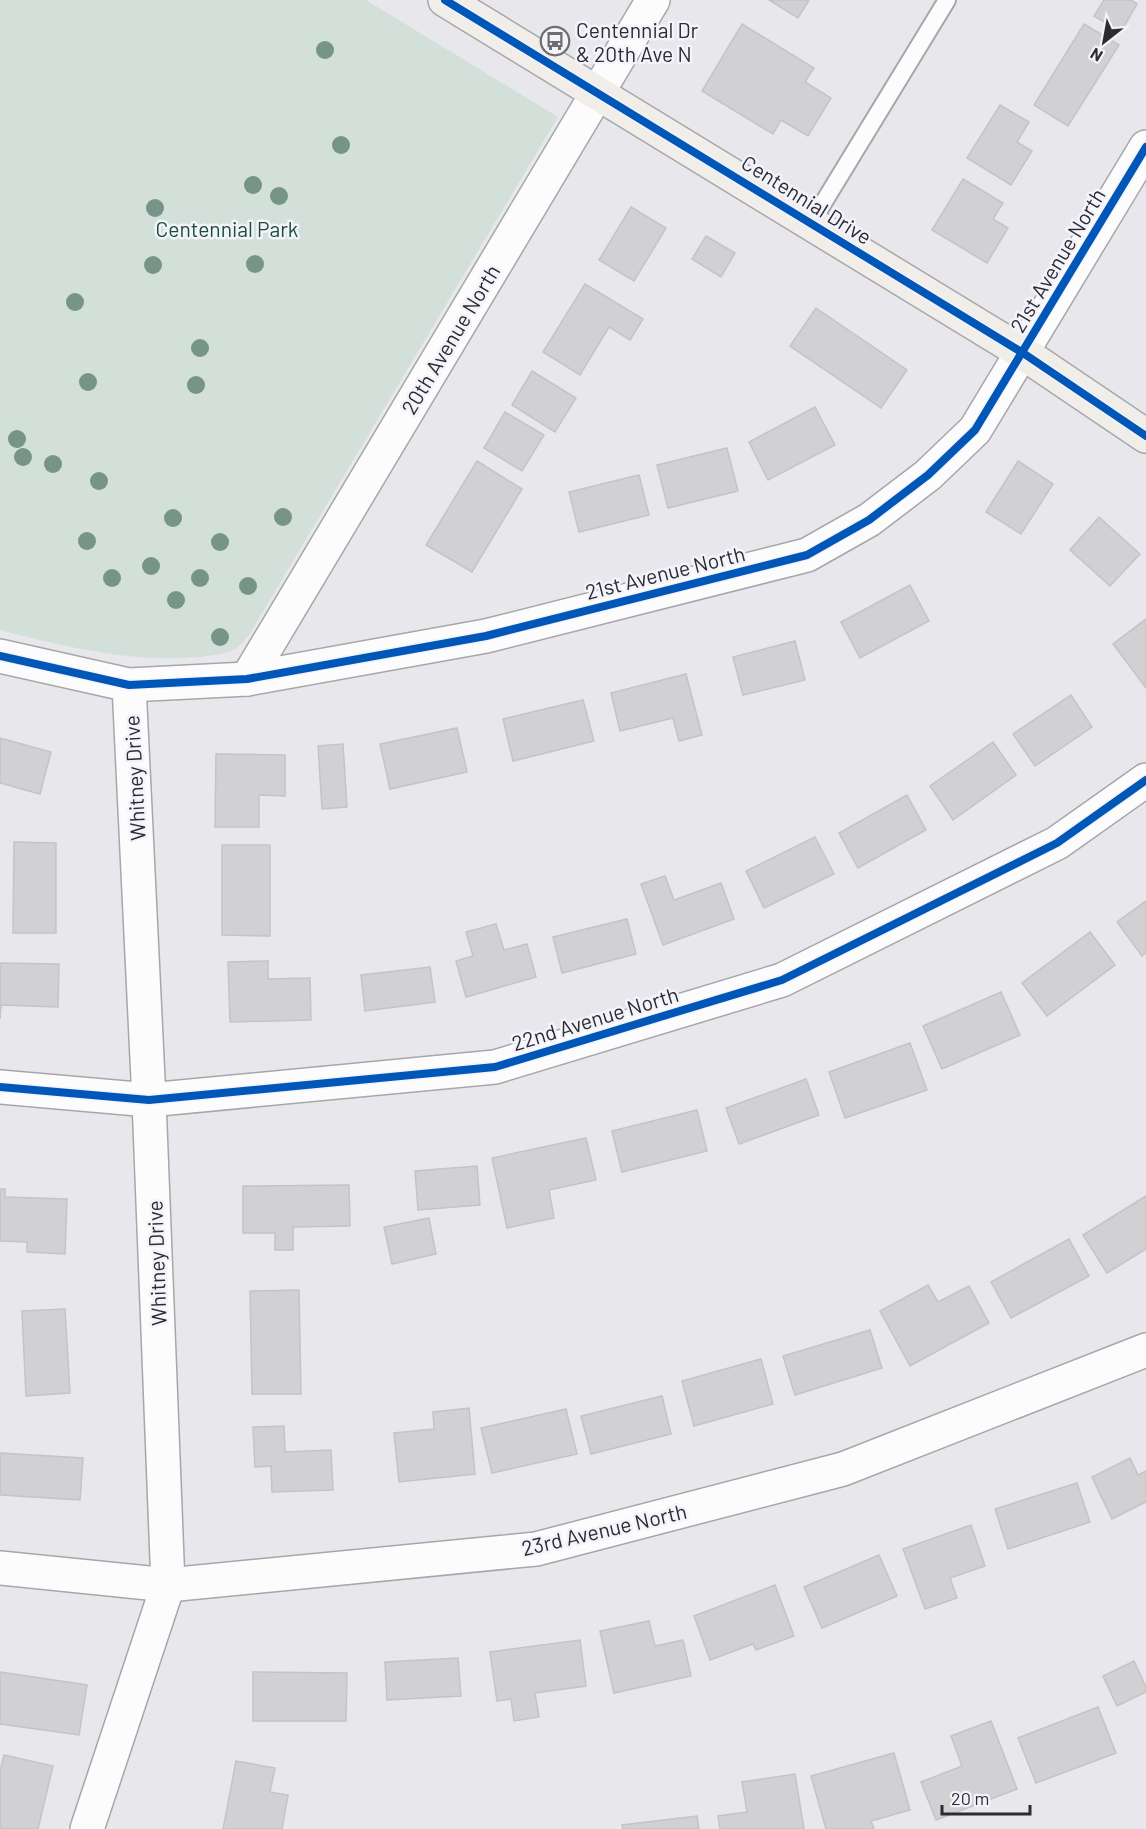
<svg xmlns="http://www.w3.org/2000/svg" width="1146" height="1829" font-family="Barlow,sans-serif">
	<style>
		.green { fill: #d3e0da }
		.building { fill: #d1d0d3; stroke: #c4c4c7; stroke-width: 1.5 }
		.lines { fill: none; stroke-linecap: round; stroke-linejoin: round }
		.lane-casing { stroke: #a7a7ab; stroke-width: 20 }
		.street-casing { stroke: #a7a7ab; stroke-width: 36 }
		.secondary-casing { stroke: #a7a7ab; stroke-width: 36 }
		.lane { stroke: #fcfcfc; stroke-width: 16 }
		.street { stroke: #fcfcfc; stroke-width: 33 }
		.secondary { stroke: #f1eeea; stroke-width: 33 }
		.cycleway-casing { stroke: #f3f3fb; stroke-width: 11 }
		.cycleway { stroke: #0057b8; stroke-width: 8 }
		.tree { fill: #769487 }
		.labels { text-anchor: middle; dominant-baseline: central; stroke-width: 5; stroke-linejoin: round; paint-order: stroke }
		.poi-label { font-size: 21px; fill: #2c2c2f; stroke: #f3f3fb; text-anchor: start }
		.street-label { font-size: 21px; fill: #2c2c2f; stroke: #f3f3fb }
		.park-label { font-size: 21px; fill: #194f35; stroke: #f3f3fb }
	</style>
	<rect width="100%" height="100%" fill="#e8e8ec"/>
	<path class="green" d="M0 0H366L558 117 249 635C245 639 241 645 237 648 226 655 213 655 201 657 133 663 65 647 0 630Z"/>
	<g class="building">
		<polygon points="769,0 809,0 798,18"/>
		<polygon points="1104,0 1131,0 1137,4 1121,32 1094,16"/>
		<polygon points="742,24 814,68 805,82 831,98 808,136 781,120 773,134 702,91"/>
		<polygon points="1084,24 1119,45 1068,126 1034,105"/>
		<polygon points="1000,105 1029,122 1017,142 1032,151 1011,185 967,158"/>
		<polygon points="963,179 1003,203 993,219 1008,228 987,263 932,230"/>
		<polygon points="631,207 666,228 634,281 599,260"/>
		<polygon points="706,236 735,253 721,277 692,259"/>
		<polygon points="585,284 643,319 630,340 609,327 580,375 543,352"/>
		<polygon points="816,308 907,370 881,408 790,346"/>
		<polygon points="532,371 576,398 555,432 512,405"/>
		<polygon points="815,407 835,445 768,480 749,442"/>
		<polygon points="505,412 544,435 522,471 484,448"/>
		<polygon points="727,448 738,491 668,508 657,465"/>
		<polygon points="477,461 522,489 472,572 426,545"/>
		<polygon points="1018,461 1053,484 1021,534 986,512"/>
		<polygon points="639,475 649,515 579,532 569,492"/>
		<polygon points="1099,517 1140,554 1110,586 1070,550"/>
		<polygon points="910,585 929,621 860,658 841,622"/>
		<polygon points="1146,619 1146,688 1113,644"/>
		<polygon points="795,641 805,680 743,695 733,657"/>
		<polygon points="686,674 702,735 679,741 673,718 620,731 611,693"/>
		<polygon points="1071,695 1092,727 1035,766 1013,734"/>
		<polygon points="583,700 594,741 513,761 503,719"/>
		<polygon points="457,728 467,772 390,789 380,744"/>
		<polygon points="0,738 51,752 40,794 0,783"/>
		<polygon points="993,742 1016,775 953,820 930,786"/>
		<polygon points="343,744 347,807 322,809 318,746"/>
		<polygon points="216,754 285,755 285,796 259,795 259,827 215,827"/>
		<polygon points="907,795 926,830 858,868 839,833"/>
		<polygon points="815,837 834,874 764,908 746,871"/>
		<polygon points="14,842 56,843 56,933 13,933"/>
		<polygon points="222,845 270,845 270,936 222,935"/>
		<polygon points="665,876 674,900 721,883 734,919 663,945 641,884"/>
		<polygon points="1146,901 1146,953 1142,956 1117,922"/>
		<polygon points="627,919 636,954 562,973 553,937"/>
		<polygon points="496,924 504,950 527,944 536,977 466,997 456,961 473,956 466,932"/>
		<polygon points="1090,932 1115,965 1047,1016 1022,983"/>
		<polygon points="268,961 268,979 310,978 311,1020 230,1022 228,962"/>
		<polygon points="0,963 59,964 58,1007 1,1005 0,1019"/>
		<polygon points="430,967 435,1002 365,1011 361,975"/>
		<polygon points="1001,992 1020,1035 942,1069 923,1026"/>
		<polygon points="910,1043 927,1090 845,1118 829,1072"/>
		<polygon points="806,1079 819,1115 739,1144 726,1108"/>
		<polygon points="697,1110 707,1151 622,1172 612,1131"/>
		<polygon points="586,1138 596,1180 549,1190 554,1218 507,1228 492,1158"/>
		<polygon points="477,1166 480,1205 418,1210 415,1171"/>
		<polygon points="349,1185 350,1226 293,1227 293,1250 275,1250 275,1233 243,1233 243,1186"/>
		<polygon points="0,1189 5,1189 5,1197 67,1199 65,1254 27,1252 27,1242 0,1241"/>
		<polygon points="1146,1196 1146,1249 1107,1273 1083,1235"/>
		<polygon points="429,1218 436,1254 392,1264 384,1227"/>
		<polygon points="1069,1239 1089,1276 1011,1318 991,1282"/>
		<polygon points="928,1285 938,1302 969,1286 989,1323 910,1366 880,1311"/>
		<polygon points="299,1290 301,1394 252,1394 250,1291"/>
		<polygon points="65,1309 70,1393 26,1396 22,1311"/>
		<polygon points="870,1330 882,1368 795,1395 783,1356"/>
		<polygon points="761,1359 773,1404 694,1426 682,1381"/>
		<polygon points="662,1396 671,1434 591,1454 581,1416"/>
		<polygon points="469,1408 475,1474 399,1482 394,1433 434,1429 433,1412"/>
		<polygon points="566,1409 577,1454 492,1473 481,1428"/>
		<polygon points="284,1426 285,1452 331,1450 333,1490 272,1492 271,1466 255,1467 253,1427"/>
		<polygon points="0,1453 83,1458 80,1500 0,1495"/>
		<polygon points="1130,1458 1138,1475 1146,1471 1146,1502 1112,1519 1092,1477"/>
		<polygon points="1077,1483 1090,1522 1008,1549 995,1509"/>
		<polygon points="971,1525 985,1566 950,1578 957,1598 925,1609 903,1549"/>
		<polygon points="879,1555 897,1596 822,1628 804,1587"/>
		<polygon points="775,1585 794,1636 756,1650 753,1644 710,1660 694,1616"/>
		<polygon points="649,1621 655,1646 683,1640 691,1676 614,1693 600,1631"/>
		<polygon points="580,1640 586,1686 535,1693 539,1717 514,1721 511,1699 497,1701 490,1652"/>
		<polygon points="458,1658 461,1696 387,1700 385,1662"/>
		<polygon points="1134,1661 1146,1687 1146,1692 1117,1706 1103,1676"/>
		<polygon points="0,1672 87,1685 79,1735 0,1724"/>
		<polygon points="253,1672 347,1673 346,1721 253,1721"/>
		<polygon points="1098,1707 1116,1753 1036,1783 1018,1738"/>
		<polygon points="991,1721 1017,1789 936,1820 921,1782 962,1766 951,1736"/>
		<polygon points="894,1753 910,1810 871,1821 874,1829 826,1829 811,1776"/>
		<polygon points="4,1755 53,1766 38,1829 0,1829 0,1771"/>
		<polygon points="236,1761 275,1768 270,1792 288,1795 282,1829 223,1829"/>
		<polygon points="795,1774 804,1829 720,1829 718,1816 747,1812 742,1782"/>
		<polygon points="697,1816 699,1829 623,1829 622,1825"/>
	</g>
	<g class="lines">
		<g class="lane-casing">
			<polyline id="lane" points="811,223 947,0"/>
		</g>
		<g class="street-casing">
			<g id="street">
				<polyline points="0,656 129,685 247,679 486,636 807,555 869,520 928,475 975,430 1146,147"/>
				<polyline points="247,679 653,0"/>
				<polyline points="0,1087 149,1100 495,1067 782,980 1057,843 1146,780"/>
				<polyline points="0,1568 168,1585 536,1549 843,1469 1146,1350"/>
				<polyline points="87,1829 168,1585 149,1100 129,685"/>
			</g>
		</g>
		<g class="secondary-casing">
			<polyline id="secondary" points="445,0 1023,353 1146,436"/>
		</g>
		<use href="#lane" class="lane"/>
		<use href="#street" class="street"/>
		<use href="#secondary" class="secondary"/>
		<g class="cycleway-casing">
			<g id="cycleway">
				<polyline points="445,0 1023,353 1146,436"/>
				<polyline points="0,656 129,685 247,679 486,636 807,555 869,520 928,475 975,430 1146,147"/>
				<polyline points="0,1087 149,1100 495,1067 782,980 1057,843 1146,780"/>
			</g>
		</g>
		<use href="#cycleway" class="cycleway"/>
	</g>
	<g class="tree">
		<circle cx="325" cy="50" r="9"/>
		<circle cx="341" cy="145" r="9"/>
		<circle cx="253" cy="185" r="9"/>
		<circle cx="279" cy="196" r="9"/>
		<circle cx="155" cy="208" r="9"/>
		<circle cx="255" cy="264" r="9"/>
		<circle cx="153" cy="265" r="9"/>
		<circle cx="75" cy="302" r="9"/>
		<circle cx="200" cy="348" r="9"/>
		<circle cx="88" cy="382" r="9"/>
		<circle cx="196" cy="385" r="9"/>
		<circle cx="17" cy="439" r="9"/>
		<circle cx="23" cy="457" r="9"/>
		<circle cx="53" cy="464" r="9"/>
		<circle cx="99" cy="481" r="9"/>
		<circle cx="283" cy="517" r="9"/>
		<circle cx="173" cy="518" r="9"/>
		<circle cx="87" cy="541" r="9"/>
		<circle cx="220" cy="542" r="9"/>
		<circle cx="151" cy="566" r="9"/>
		<circle cx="112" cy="578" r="9"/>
		<circle cx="200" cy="578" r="9"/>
		<circle cx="248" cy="586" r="9"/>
		<circle cx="176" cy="600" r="9"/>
		<circle cx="220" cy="637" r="9"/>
	</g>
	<defs>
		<g id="bus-ring" transform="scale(1.5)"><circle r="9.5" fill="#f3f3fb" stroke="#6e6e71" stroke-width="1.5"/><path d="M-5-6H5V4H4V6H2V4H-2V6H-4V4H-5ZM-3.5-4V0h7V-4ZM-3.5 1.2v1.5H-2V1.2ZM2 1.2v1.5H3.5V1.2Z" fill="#6e6e71"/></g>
	</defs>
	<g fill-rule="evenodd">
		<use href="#bus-ring" x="555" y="41"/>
	</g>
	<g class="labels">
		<g class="poi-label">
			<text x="576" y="29">Centennial Dr<tspan x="576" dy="24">&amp; 20th Ave N</tspan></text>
		</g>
		<g class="street-label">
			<text transform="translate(807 199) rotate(32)">Centennial Drive</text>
			<text transform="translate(1057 260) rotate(-59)">21st Avenue North</text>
			<text transform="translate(450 339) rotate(-59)">20th Avenue North</text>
			<text transform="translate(665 572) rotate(-14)">21st Avenue North</text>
			<text transform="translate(134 778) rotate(-93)">Whitney Drive</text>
			<text transform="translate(595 1018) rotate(-17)">22nd Avenue North</text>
			<text transform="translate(156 1263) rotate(-92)">Whitney Drive</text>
			<text transform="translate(604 1529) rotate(-13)">23rd Avenue North</text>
		</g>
		<g class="park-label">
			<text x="227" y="228">Centennial Park</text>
		</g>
	</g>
	<g transform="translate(1104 42) rotate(211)" stroke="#f3f3fb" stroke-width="4.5" paint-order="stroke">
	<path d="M0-4.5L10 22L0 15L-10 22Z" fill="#2c2c2f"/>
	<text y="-9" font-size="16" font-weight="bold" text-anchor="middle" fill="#2c2c2f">N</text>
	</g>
	<path d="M942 1805v9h88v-9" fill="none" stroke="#2c2c2f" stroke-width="3"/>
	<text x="951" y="1805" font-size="18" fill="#2c2c2f" stroke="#f3f3fb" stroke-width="4.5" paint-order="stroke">20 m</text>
</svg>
